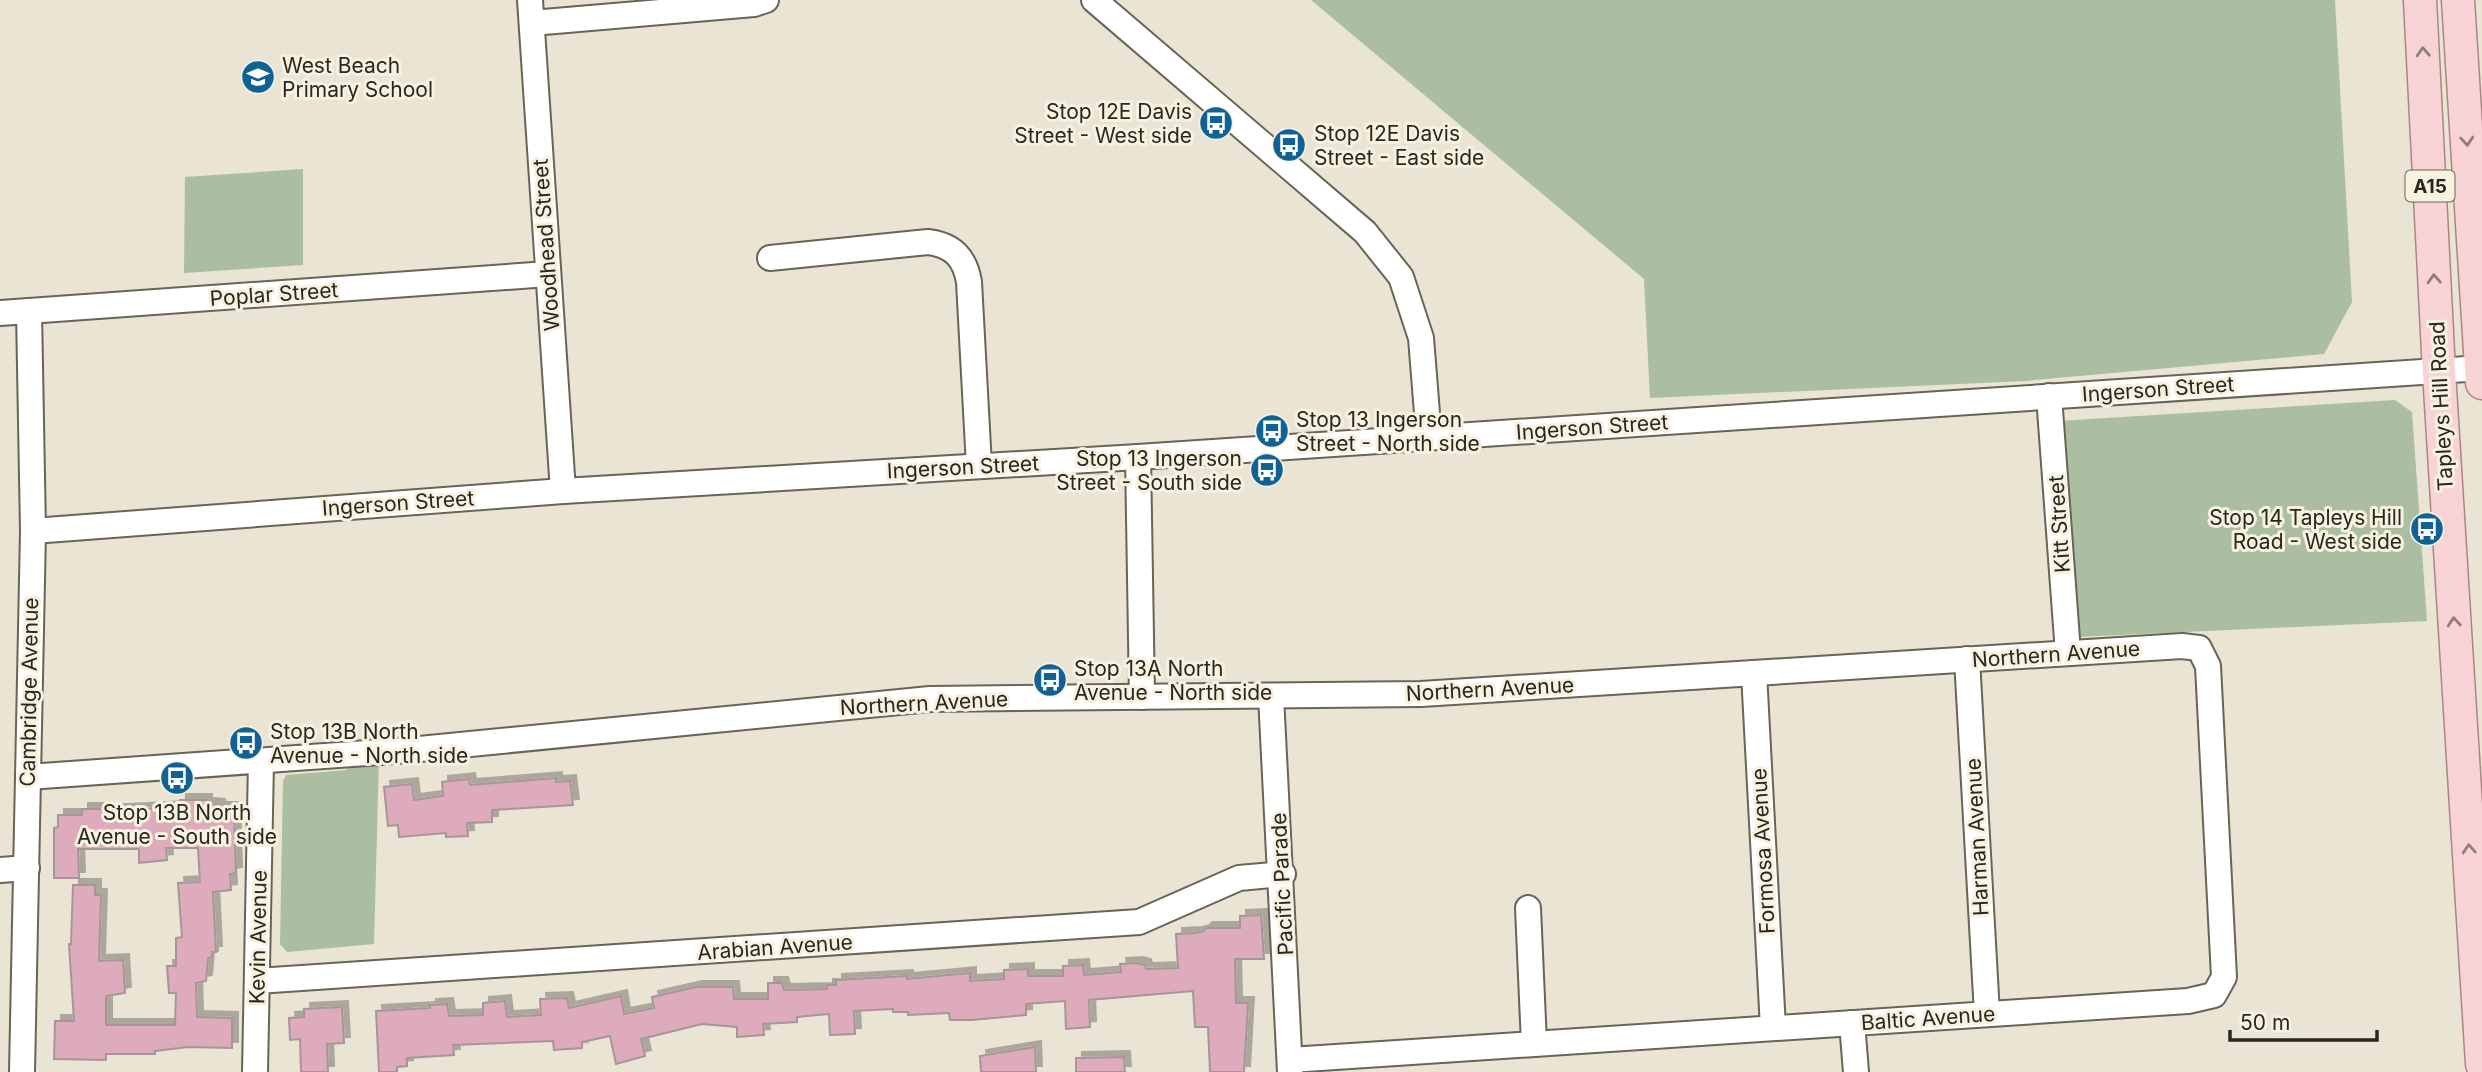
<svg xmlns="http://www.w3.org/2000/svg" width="2482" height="1072" font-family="Inter,sans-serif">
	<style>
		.green { fill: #abbea2 }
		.building { fill: #deabbc; stroke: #a7959a; stroke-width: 2; filter: url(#shadow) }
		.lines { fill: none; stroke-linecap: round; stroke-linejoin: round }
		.minor-casing { stroke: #696456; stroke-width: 28 }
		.major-casing { stroke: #ad8484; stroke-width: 35 }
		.minor { stroke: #fff; stroke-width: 24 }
		.major { stroke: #f8d3d6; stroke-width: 32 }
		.oneway { stroke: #917d7c }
		.labels { text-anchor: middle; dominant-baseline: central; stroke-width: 6; stroke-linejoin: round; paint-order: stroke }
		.shield { fill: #f7f1e0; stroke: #68645a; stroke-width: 2 }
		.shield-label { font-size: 19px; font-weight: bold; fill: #2a2721 }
		.poi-label { font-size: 21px; fill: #2a2721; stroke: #f7f1e0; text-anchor: start }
		.street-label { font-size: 21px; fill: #2a2721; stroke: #f7f1e0 }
	</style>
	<defs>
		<filter id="shadow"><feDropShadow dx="6" dy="-6" stdDeviation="0" flood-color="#0004"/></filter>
	</defs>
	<rect width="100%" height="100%" fill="#e9e4d3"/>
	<g class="green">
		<polygon points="1311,0 2335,0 2352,302 2324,354 2025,381 1650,398 1644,279"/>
		<polygon points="303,169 303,265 184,273 185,177"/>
		<polygon points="2395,400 2412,412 2427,621 2077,637 2058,421"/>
		<polygon points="379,759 374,944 287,952 280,944 283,781 286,775 347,770 347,762"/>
	</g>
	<g class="building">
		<polygon points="556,778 556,782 570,781 573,805 492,810 492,822 467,823 468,836 446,837 446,833 399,837 398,825 388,826 384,787 412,784 414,800 443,796 442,782 469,779 470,785"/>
		<polygon points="180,800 206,800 206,804 219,805 219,808 234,808 236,873 230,874 231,890 213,892 216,952 212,952 212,957 208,958 206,981 196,983 197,1017 232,1018 232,1048 188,1047 155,1051 155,1054 106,1054 106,1060 54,1059 55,1021 74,1021 69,944 71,944 73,885 95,885 95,895 101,895 99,961 123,960 125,993 106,996 106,1025 175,1025 176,993 169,993 167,966 176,966 176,938 182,937 178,883 200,882 198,848 166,848 167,860 139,863 139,849 78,849 79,878 54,878 54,828 58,827 58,815 82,815 82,809 104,809 103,811 180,807"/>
		<polygon points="1261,915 1264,959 1235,959 1236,1003 1248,1003 1244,1072 1210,1072 1208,1027 1195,1027 1193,991 1089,1000 1090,1027 1066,1029 1065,1001 1026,1004 1026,1015 972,1020 950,1020 949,1013 908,1015 908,1012 893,1012 893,1009 854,1011 855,1034 830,1035 829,1014 797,1017 797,1022 763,1024 764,1035 737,1037 737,1027 702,1024 641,1039 645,1056 616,1064 610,1036 582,1042 582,1048 554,1050 553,1041 453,1045 454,1055 407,1058 407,1066 397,1067 397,1072 379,1072 376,1011 430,1008 430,1005 447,1004 449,1016 483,1015 483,1003 505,1001 507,1017 541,1015 540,999 567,998 569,1008 621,996 624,1014 654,1008 652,997 696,987 733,987 734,999 768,999 768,983 782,983 784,990 827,989 827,985 836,985 836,980 907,976 907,979 970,973 970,981 1004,979 1004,970 1028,969 1028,976 1063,976 1063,966 1083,965 1084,975 1121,972 1120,964 1137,963 1145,965 1146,969 1178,968 1176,934 1196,933 1204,931 1206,928 1240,928 1240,916"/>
		<polygon points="342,1007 344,1043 327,1044 328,1072 301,1072 300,1039 290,1040 289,1018 304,1017 304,1009"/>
		<polygon points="1035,1047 1036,1072 981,1072 980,1056"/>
		<polygon points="1124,1057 1125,1072 1076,1072 1076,1058"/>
	</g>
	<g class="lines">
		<g class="minor-casing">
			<g id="minor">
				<polyline points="530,0 563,491"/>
				<polyline points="1094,0 1365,232 1401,277 1421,338 1429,438"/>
				<polyline points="532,23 754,4 766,0"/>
				<path d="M770 258 928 242C953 245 965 258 969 282L979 466"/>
				<polyline points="0,313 548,274"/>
				<polyline points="2049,396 2068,653"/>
				<polyline points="1138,457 1142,697"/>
				<polyline points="33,531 563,491 1138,457 2482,368"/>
				<polyline points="1967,659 1987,1014"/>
				<polyline points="1754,673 1773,1028"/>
				<polyline points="1271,696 1290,1072"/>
				<polyline points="28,777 409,750 930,699 1421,694 2182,646 2199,648 2208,666 2224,977 2214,995 2188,1001 1290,1060"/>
				<polyline points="0,870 27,868"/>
				<polyline points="1528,908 1534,1044"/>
				<polyline points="257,981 1139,922 1239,878 1283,874"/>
				<polyline points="1852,1023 1856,1072"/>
				<polyline points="22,1072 33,531 29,311"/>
				<polyline points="255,1072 261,761"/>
			</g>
		</g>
		<g class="major-casing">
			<g id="major">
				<polyline points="2420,0 2439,372 2482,1064"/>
				<polyline points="2458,0 2482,383"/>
			</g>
		</g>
		<use href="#minor" class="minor"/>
		<use href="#major" class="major"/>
	</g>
	<defs><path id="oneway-chevron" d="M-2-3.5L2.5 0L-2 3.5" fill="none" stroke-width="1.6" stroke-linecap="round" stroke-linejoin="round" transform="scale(1.75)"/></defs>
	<g class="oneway">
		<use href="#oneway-chevron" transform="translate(2423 52) rotate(-93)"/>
		<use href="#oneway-chevron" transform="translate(2467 141) rotate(86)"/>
		<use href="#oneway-chevron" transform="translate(2434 279) rotate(-93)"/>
		<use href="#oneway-chevron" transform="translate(2454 622) rotate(-94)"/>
		<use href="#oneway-chevron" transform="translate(2469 849) rotate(-94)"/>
	</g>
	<defs>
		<g id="school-disc" transform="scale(1.75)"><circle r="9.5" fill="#106294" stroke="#f7f1e0"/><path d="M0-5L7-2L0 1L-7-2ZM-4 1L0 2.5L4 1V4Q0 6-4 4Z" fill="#fff"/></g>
		<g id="bus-disc" transform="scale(1.75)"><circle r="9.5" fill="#106294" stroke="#f7f1e0"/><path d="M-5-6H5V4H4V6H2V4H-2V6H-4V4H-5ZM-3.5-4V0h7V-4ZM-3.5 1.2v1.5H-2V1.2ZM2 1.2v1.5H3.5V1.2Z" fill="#fff"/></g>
	</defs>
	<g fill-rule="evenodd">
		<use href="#school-disc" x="258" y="77"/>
		<use href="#bus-disc" x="1216" y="123"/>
		<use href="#bus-disc" x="1289" y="145"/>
		<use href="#bus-disc" x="1272" y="431"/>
		<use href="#bus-disc" x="1267" y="470"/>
		<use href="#bus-disc" x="2427" y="529"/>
		<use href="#bus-disc" x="1050" y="680"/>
		<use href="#bus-disc" x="246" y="743"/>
		<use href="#bus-disc" x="177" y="778"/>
	</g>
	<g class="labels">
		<rect class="shield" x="2405.5" y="170.5" width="49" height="31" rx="5"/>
		<g class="shield-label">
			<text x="2430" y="186">A15</text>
		</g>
		<g class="poi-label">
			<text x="282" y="65">West Beach<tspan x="282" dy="24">Primary School</tspan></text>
			<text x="1192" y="111" text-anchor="end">Stop 12E Davis<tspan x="1192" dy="24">Street - West side</tspan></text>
			<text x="1314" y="133">Stop 12E Davis<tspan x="1314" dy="24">Street - East side</tspan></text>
			<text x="1296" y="419">Stop 13 Ingerson<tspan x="1296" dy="24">Street - North side</tspan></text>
			<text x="1242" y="458" text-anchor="end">Stop 13 Ingerson<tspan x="1242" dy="24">Street - South side</tspan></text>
			<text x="2402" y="517" text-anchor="end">Stop 14 Tapleys Hill<tspan x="2402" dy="24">Road - West side</tspan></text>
			<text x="1074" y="668">Stop 13A North<tspan x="1074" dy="24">Avenue - North side</tspan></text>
			<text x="270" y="731">Stop 13B North<tspan x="270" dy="24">Avenue - North side</tspan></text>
			<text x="177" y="812" text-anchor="middle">Stop 13B North<tspan x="177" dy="24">Avenue - South side</tspan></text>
		</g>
		<g class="street-label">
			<text transform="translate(546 245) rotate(-94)">Woodhead Street</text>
			<text transform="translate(274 294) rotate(-4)">Poplar Street</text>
			<text transform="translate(2158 389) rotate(-4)">Ingerson Street</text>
			<text transform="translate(2441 406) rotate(-93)">Tapleys Hill Road</text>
			<text transform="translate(1592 427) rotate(-4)">Ingerson Street</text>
			<text transform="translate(963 467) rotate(-3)">Ingerson Street</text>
			<text transform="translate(398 503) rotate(-4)">Ingerson Street</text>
			<text transform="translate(2059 524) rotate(-94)">Kitt Street</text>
			<text transform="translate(2056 654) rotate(-4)">Northern Avenue</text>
			<text transform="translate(1490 689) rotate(-3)">Northern Avenue</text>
			<text transform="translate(29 692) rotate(-89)">Cambridge Avenue</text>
			<text transform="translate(924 703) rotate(-3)">Northern Avenue</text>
			<text transform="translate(1977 837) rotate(-93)">Harman Avenue</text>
			<text transform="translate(1763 851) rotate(-93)">Formosa Avenue</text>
			<text transform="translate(1282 884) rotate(-93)">Pacific Parade</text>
			<text transform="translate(258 937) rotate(-89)">Kevin Avenue</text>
			<text transform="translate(775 947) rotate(-4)">Arabian Avenue</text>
			<text transform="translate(1928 1018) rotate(-4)">Baltic Avenue</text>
		</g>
	</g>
	<path d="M2230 1030v10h147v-10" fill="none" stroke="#2a2721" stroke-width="3.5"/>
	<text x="2240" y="1030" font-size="21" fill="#2a2721" stroke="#f7f1e0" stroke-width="5" paint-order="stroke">50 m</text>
</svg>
